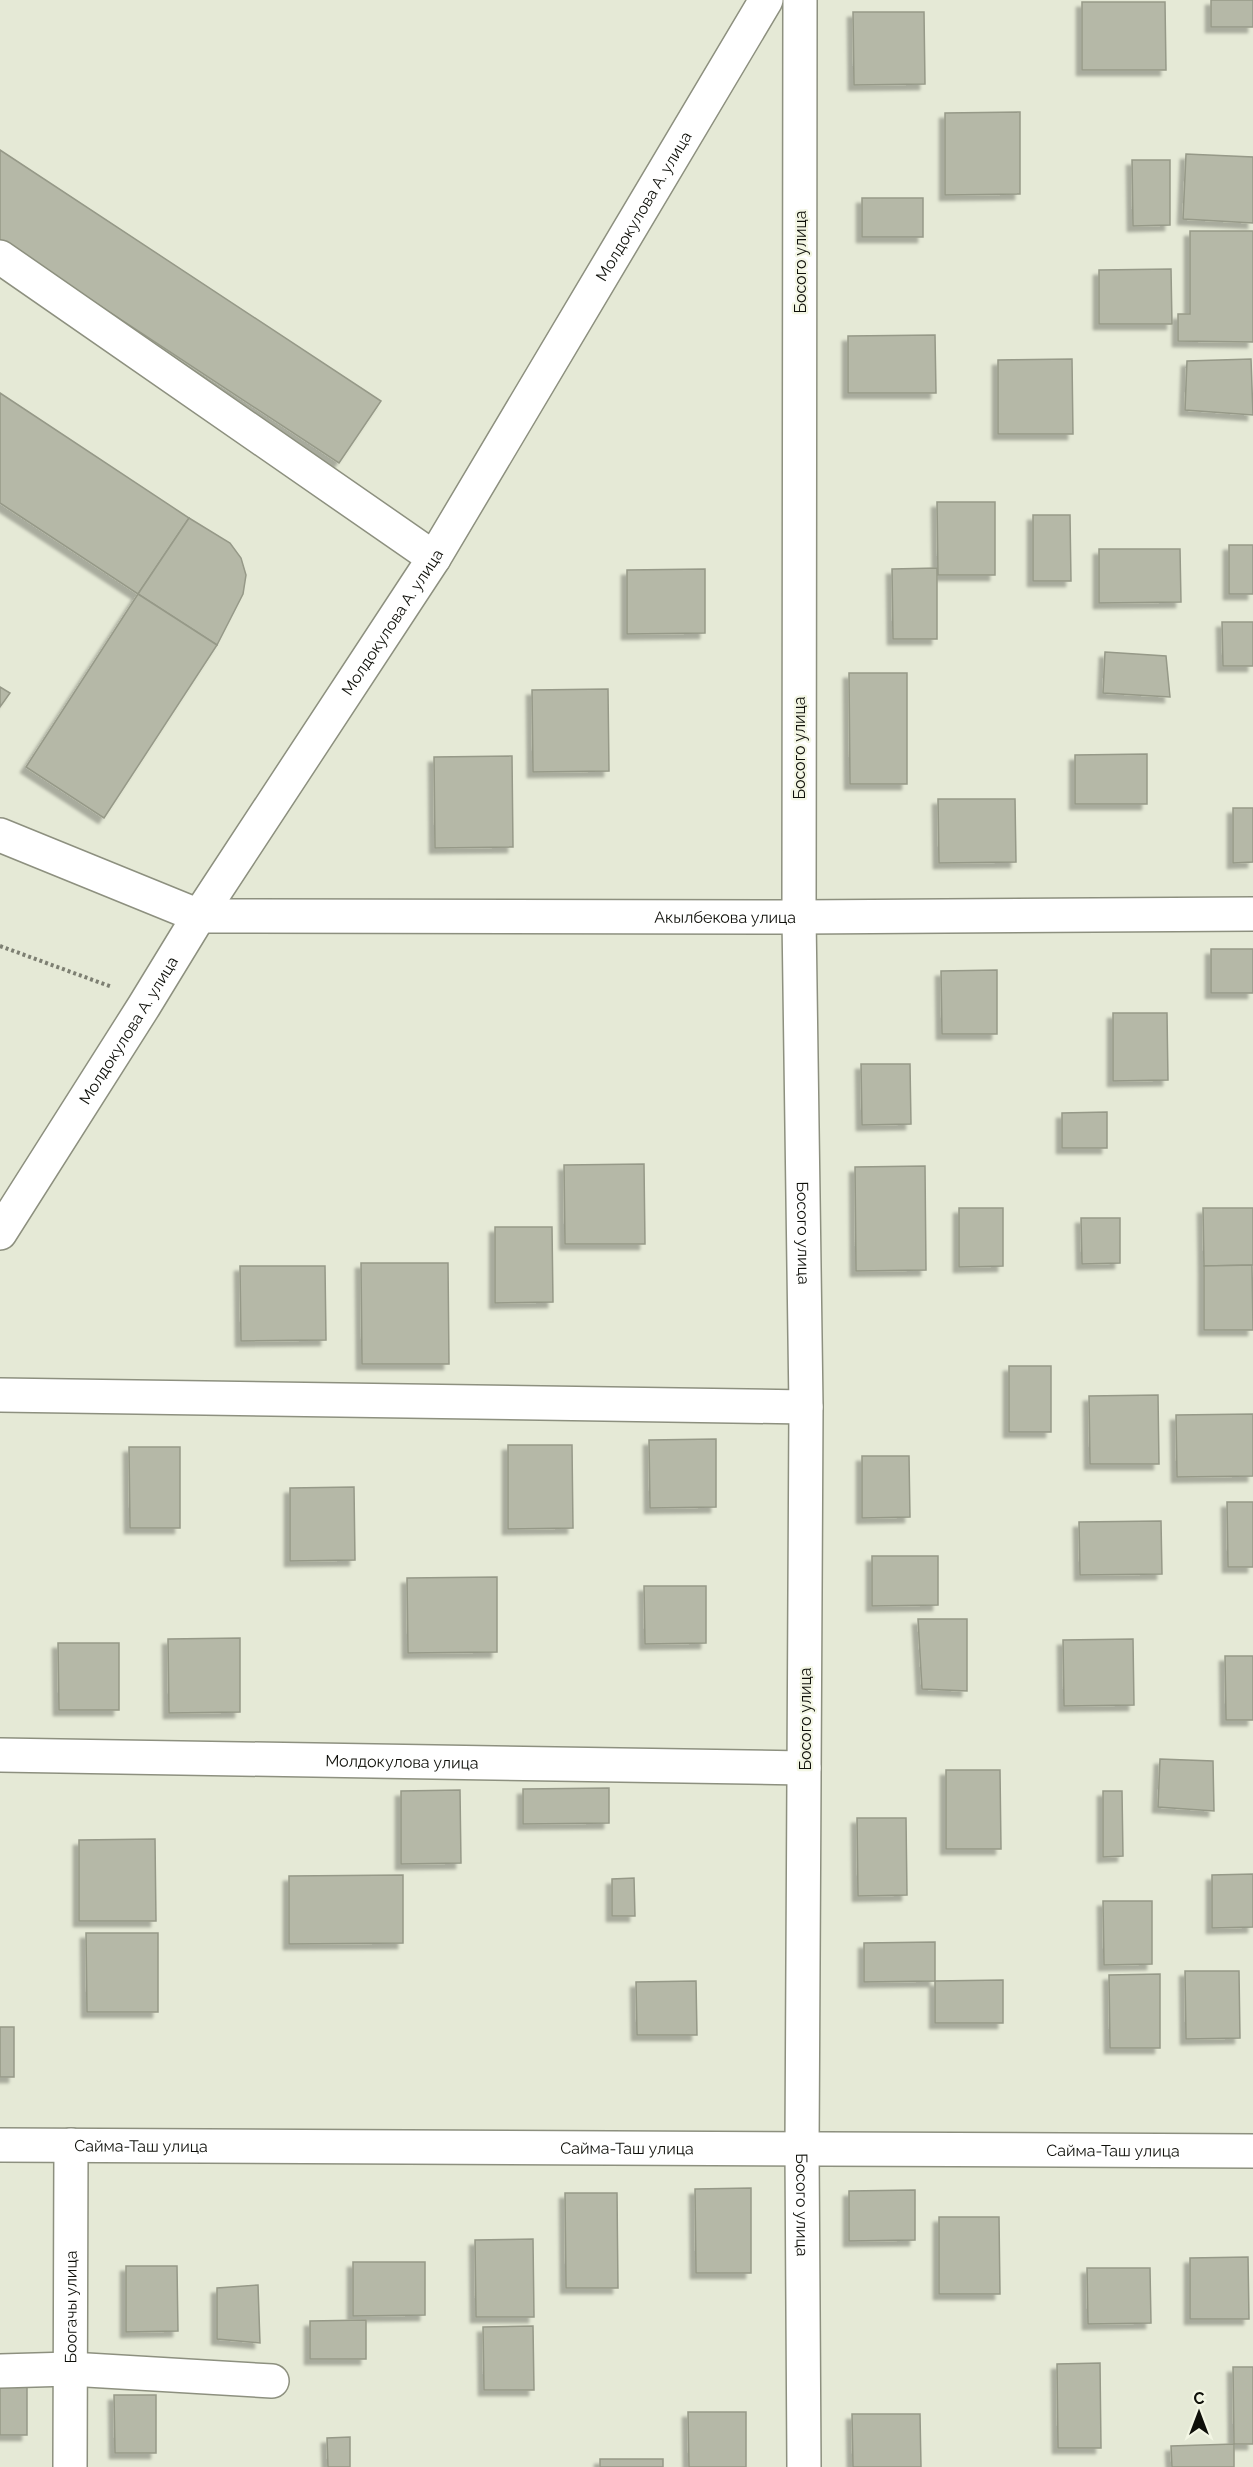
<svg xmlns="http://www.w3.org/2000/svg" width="1253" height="2467" font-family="Raleway,sans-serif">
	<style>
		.building { fill: #b5b8a7; stroke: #969988; stroke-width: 1.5; filter: url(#shadow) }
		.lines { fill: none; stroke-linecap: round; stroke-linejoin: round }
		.minor-casing { stroke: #8d907f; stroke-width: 36 }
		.path { stroke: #7d7f72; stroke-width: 4; stroke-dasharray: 3 3; stroke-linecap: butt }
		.minor { stroke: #fff; stroke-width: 33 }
		.labels { text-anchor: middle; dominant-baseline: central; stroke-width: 4.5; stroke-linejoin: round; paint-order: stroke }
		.street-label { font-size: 16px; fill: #0e0f09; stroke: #f3f6e4 }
	</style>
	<defs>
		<filter id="shadow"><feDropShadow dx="-5.5" dy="5.5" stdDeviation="1.5" flood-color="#0004"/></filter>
	</defs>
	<rect width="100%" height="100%" fill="#e5e9d6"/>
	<g class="building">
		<rect x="1211" y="0" width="42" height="27"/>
		<polygon points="1082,2 1165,2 1166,70 1082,70"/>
		<polygon points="853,12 924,12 925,84 854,85"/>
		<polygon points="1020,112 1020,194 945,195 945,113"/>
		<polygon points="0,150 381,401 339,463 0,240"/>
		<polygon points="1186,154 1253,157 1253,223 1183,219"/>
		<polygon points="1132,160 1170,160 1170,225 1133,226"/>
		<rect x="862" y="198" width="61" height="39"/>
		<polygon points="1190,231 1253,231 1253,342 1178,341 1178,314 1190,314"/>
		<polygon points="1171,269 1172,324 1099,324 1099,270"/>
		<polygon points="935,335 936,393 848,393 848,336"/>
		<polygon points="1072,359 1073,434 998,434 998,360"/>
		<polygon points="1251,359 1253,415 1185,410 1187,361"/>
		<polygon points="0,393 189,518 138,594 0,503"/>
		<polygon points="937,502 995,502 995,575 938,575"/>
		<polygon points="1033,515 1070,515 1071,581 1033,581"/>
		<polygon points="189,518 230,543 241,558 246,575 243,594 217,645 138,594"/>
		<rect x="1229" y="545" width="24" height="49"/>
		<polygon points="1099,549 1180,549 1181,602 1099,603"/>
		<polygon points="937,568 937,639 893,639 892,569"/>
		<polygon points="705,569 705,633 627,634 627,570"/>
		<polygon points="138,594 217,645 104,818 26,767"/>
		<polygon points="1222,622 1253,622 1253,666 1223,666"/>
		<polygon points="1105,652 1166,656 1170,697 1103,693"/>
		<polygon points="849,673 907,673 907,784 850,784"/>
		<polygon points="0,687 10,693 0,707"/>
		<polygon points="608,689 609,771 533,772 532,690"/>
		<polygon points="1147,754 1147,804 1075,804 1075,755"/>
		<polygon points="512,756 513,847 435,848 434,757"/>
		<polygon points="938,799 1015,799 1016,862 939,863"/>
		<polygon points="1233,808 1253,808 1253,862 1233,863"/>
		<rect x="1211" y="949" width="42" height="44"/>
		<polygon points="997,970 997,1034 942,1034 941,971"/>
		<polygon points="1113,1013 1167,1013 1168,1080 1113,1081"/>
		<polygon points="861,1064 910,1064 911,1124 862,1125"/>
		<polygon points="1107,1112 1107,1148 1062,1148 1062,1113"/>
		<polygon points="644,1164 645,1244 565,1244 564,1165"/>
		<polygon points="925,1166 926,1270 856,1271 855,1167"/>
		<polygon points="959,1208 1003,1208 1003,1266 959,1267"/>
		<polygon points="1203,1208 1253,1208 1253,1265 1204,1266"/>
		<polygon points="1081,1218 1120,1218 1120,1263 1082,1264"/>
		<polygon points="495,1227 552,1227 553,1302 495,1303"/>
		<polygon points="361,1263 448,1263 449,1364 362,1364"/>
		<polygon points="1252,1265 1253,1330 1204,1330 1204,1266"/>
		<polygon points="240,1266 325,1266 326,1340 241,1341"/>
		<rect x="1009" y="1366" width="42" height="66"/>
		<polygon points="1158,1395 1159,1464 1090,1464 1089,1396"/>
		<polygon points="1253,1414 1253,1476 1177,1477 1176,1415"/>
		<polygon points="716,1439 716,1507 650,1508 649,1440"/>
		<polygon points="508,1445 572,1445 573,1528 508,1529"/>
		<polygon points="129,1447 180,1447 180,1528 130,1528"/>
		<polygon points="862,1456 909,1456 910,1517 862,1518"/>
		<polygon points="354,1487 355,1560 290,1561 290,1488"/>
		<polygon points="1227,1502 1253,1502 1253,1567 1228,1567"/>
		<polygon points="1161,1521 1162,1574 1080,1575 1079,1522"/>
		<polygon points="872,1556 938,1556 938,1605 872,1606"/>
		<polygon points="497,1577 497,1652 408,1653 407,1578"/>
		<polygon points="644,1586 706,1586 706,1643 645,1644"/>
		<polygon points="918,1619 967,1619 967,1691 922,1689"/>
		<polygon points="240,1638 240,1712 169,1713 168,1639"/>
		<polygon points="1133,1639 1134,1705 1064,1706 1063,1640"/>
		<polygon points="58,1643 119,1643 119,1710 59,1710"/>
		<polygon points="1225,1656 1253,1656 1253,1720 1226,1720"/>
		<polygon points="1160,1759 1213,1761 1214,1811 1158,1807"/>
		<polygon points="946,1770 1000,1770 1001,1849 946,1849"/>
		<polygon points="609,1788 609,1823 523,1824 523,1789"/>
		<polygon points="460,1790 461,1863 401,1864 401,1791"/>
		<polygon points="1103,1791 1122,1791 1123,1856 1103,1857"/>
		<polygon points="857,1818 906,1818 907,1895 858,1896"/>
		<polygon points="155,1839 156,1921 79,1921 79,1840"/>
		<polygon points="1253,1874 1253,1927 1212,1928 1212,1875"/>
		<polygon points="403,1875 403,1943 289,1944 289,1876"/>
		<polygon points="634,1878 635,1916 612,1916 612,1879"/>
		<polygon points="1103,1901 1152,1901 1152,1964 1104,1965"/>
		<polygon points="86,1933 158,1933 158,2012 87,2012"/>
		<polygon points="935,1942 935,1981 864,1982 864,1943"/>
		<polygon points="1185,1971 1239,1971 1240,2038 1186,2039"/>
		<polygon points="1160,1974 1160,2048 1110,2048 1109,1975"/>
		<polygon points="1003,1980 1003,2023 935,2023 935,1981"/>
		<polygon points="696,1981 697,2035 637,2035 636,1982"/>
		<rect x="0" y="2027" width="14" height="50"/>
		<polygon points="751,2188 751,2273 696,2273 695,2189"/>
		<polygon points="915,2190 915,2240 849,2241 849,2191"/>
		<polygon points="565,2193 617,2193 618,2288 566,2288"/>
		<polygon points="939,2217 999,2217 1000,2294 939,2294"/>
		<polygon points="533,2239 534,2317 476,2317 475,2240"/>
		<polygon points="1248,2257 1249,2319 1190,2319 1190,2258"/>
		<polygon points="353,2262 425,2262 425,2315 353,2316"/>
		<polygon points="126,2266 177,2266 178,2331 126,2332"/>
		<polygon points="1087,2268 1150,2268 1151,2323 1088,2324"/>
		<polygon points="258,2285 260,2343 217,2339 217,2288"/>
		<polygon points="366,2320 366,2359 310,2359 310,2321"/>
		<polygon points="533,2326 534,2390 484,2390 483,2327"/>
		<polygon points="1100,2363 1101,2448 1058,2448 1057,2364"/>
		<polygon points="1233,2367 1253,2367 1253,2444 1234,2444"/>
		<rect x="0" y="2377" width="27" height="58"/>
		<polygon points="114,2395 156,2395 156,2453 115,2453"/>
		<polygon points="688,2412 746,2412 746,2467 689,2467"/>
		<polygon points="852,2414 920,2414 921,2467 853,2467"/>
		<polygon points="350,2437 350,2467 328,2467 327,2438"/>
		<polygon points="1234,2444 1234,2467 1172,2467 1171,2446"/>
		<rect x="600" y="2459" width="63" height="8"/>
	</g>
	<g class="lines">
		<g class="minor-casing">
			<g id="minor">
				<path id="s1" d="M800 0 799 917 806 1407 802 2149 804 2467"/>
				<polyline points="0,257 434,558"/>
				<path id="s2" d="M0 835 199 916 799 917 1253 914"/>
				<path id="s3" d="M0 1233 144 1006 199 916 434 558 766 0"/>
				<polyline points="0,1395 806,1407"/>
				<path id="s4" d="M0 1755 804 1768"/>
				<path id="s5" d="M0 2145 1253 2151"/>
				<polyline points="0,2371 70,2369 272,2381"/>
				<path id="s6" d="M70 2467 71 2145"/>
			</g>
		</g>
		<polyline class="path" points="0,946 112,987"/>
		<use href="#minor" class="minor"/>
	</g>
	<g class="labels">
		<g class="street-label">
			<text stroke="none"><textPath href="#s3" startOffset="1212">Молдокулова А. улица</textPath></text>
			<text transform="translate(800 262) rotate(-90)">Босого улица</text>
			<text stroke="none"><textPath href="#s3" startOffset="726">Молдокулова А. улица</textPath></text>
			<text transform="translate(799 748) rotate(-90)">Босого улица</text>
			<text stroke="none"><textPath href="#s2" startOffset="741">Акылбекова улица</textPath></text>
			<text stroke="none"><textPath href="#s3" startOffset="240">Молдокулова А. улица</textPath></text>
			<text stroke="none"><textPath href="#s1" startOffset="1233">Босого улица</textPath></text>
			<text transform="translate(805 1719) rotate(-90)">Босого улица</text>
			<text stroke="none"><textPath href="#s4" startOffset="402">Молдокулова улица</textPath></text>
			<text stroke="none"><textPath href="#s5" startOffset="141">Сайма-Таш улица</textPath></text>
			<text stroke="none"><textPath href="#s5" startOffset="627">Сайма-Таш улица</textPath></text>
			<text stroke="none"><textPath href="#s5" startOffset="1113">Сайма-Таш улица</textPath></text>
			<text stroke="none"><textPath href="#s1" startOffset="2205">Босого улица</textPath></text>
			<text stroke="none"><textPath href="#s6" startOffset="160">Боогачы улица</textPath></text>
		</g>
	</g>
	<g transform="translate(1199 2413)" stroke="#f3f6e4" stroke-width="4.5" paint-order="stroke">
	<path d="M0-4.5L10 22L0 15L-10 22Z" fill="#0e0f09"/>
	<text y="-9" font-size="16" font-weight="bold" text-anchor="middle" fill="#0e0f09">С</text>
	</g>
</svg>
